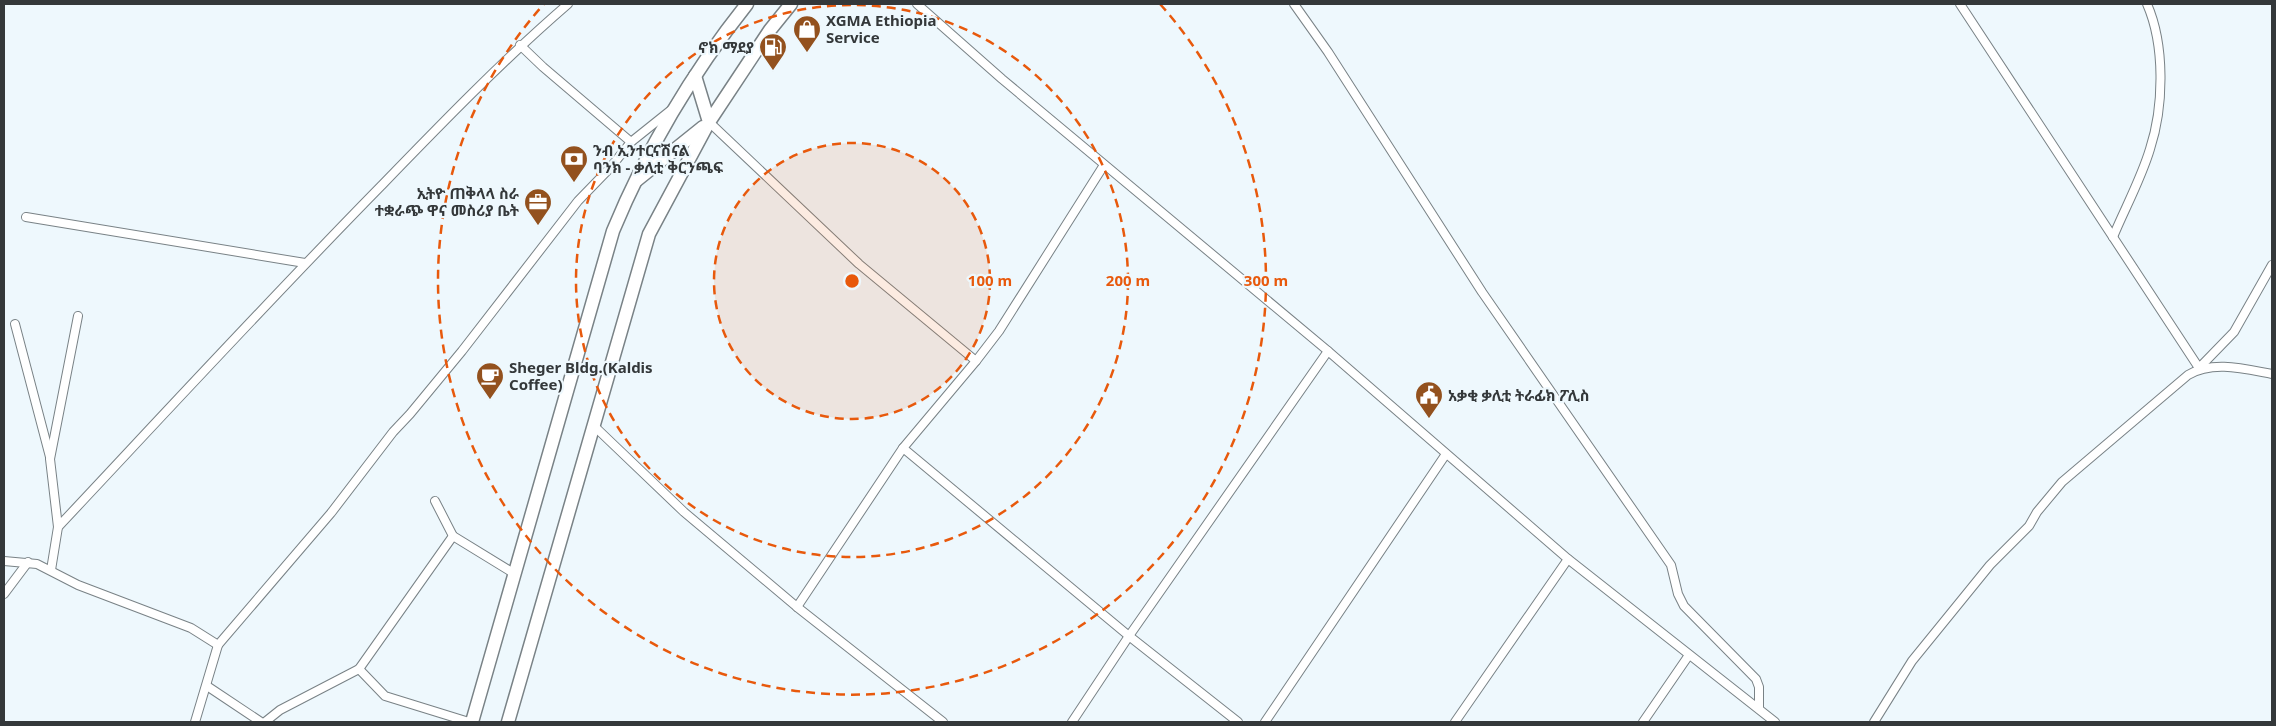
<svg xmlns="http://www.w3.org/2000/svg" width="2276" height="726" font-family="'Noto Sans','Noto Sans Ethiopic',sans-serif">
	<style>
		.lines { fill: none; stroke-linecap: round; stroke-linejoin: round }
		.street-casing { stroke: #798286; stroke-width: 10 }
		.primary-casing { stroke: #798286; stroke-width: 15 }
		.street { stroke: #fff; stroke-width: 8 }
		.primary { stroke: #fff; stroke-width: 12 }
		.ring { fill: none; stroke: #e8590c; stroke-width: 2.5; stroke-dasharray: 9 6 }
		.labels { text-anchor: middle; dominant-baseline: central; stroke-width: 4.5; stroke-linejoin: round; paint-order: stroke }
		.poi-label { font-size: 15px; font-weight: bold; fill: #34383a; stroke: #eef8fd; text-anchor: start }
		.centre { fill: #e8590c; stroke: #eef8fd; stroke-width: 2.5 }
		.ring-label { font-size: 15px; text-anchor: middle; font-weight: bold; fill: #e8590c; stroke: #eef8fd; stroke-width: 4.5; stroke-linejoin: round; paint-order: stroke }
	</style>
	<rect width="100%" height="100%" fill="#eef8fd"/>
	<g class="lines">
		<g class="street-casing">
			<g id="street">
				<polyline points="917,4 1002,79 1328,351 1568,559 1775,722"/>
				<polyline points="1294,4 1328,52 1482,292 1671,565 1678,594 1684,606 1756,679 1759,687 1759,708"/>
				<polyline points="1960,4 2199,368 2234,332 2272,265"/>
				<polyline points="520,45 543,67 631,142"/>
				<polyline points="709,122 859,264 976,361"/>
				<polyline points="26,217 305,263"/>
				<path d="M2113 237C2125 208 2141 179 2150 149 2164 106 2165 45 2147 4"/>
				<polyline points="15,324 50,457"/>
				<polyline points="593,425 684,512 797,607 943,722"/>
				<polyline points="903,448 1129,636 1238,722"/>
				<polyline points="435,501 453,536"/>
				<polyline points="58,527 50,459 78,316"/>
				<polyline points="4,561 37,564 78,585 191,628 218,645"/>
				<path d="M51 570 58 527C165 413 271 298 381 186 442 123 502 61 568 4"/>
				<polyline points="4,594 28,562"/>
				<polyline points="797,607 903,448 976,361 999,331 1104,165"/>
				<polyline points="359,669 385,696 469,722"/>
				<polyline points="207,686 261,722"/>
				<polyline points="195,722 218,645 331,513 393,432 410,414 462,351 578,201 610,168 631,142 671,110"/>
				<polyline points="265,722 280,710 359,669 453,536 515,574"/>
				<polyline points="1072,722 1129,636 1328,351"/>
				<polyline points="1265,722 1446,454"/>
				<polyline points="1455,722 1568,559"/>
				<polyline points="1643,722 1689,655"/>
				<path d="M1874 722 1912 661 1990 565 2029 526 2037 512 2062 482 2188 375C2213 360 2245 369 2272 374"/>
			</g>
		</g>
		<g class="primary-casing">
			<g id="primary">
				<polyline points="695,76 709,122"/>
				<polyline points="637,180 703,127"/>
				<path d="M472 722 613 231C647 149 692 73 747 4"/>
				<polyline points="508,722 649,234 709,122 770,30 791,4"/>
			</g>
		</g>
		<use href="#street" class="street"/>
		<use href="#primary" class="primary"/>
	</g>
	<circle cx="852" cy="281" r="138" fill="#e8590c" fill-opacity=".12"/>
	<g class="ring">
		<circle cx="852" cy="281" r="138"/>
		<circle cx="852" cy="281" r="276"/>
		<path d="M1160 4A414 414 0 1 1 544 4"/>
	</g>
	<defs>
		<g id="shop-pin" transform="scale(1.4375)"><path d="M0 17L-7.5 6A9.5 9.5 0 1 1 7.5 6Z" fill="#93511e" stroke="#eef8fd"/><path d="M-5-2.5h2.3a2.7 3.5 0 0 1 5.4 0H5L5.5 6h-11ZM-1.5-2.5h3a1.5 2.3 0 0 0-3 0Z" fill="#fff"/></g>
		<g id="fuel-pin" transform="scale(1.4375)"><path d="M0 17L-7.5 6A9.5 9.5 0 1 1 7.5 6Z" fill="#93511e" stroke="#eef8fd"/><path d="M-5.5-6h7V0h2V4h1.3V-2.5L3-4.5l.8-.8L6-3V5H2.5V1h-1V6h-7ZM-4.2-4.7v3.2H.2V-4.7Z" fill="#fff"/></g>
		<g id="bank-pin" transform="scale(1.4375)"><path d="M0 17L-7.5 6A9.5 9.5 0 1 1 7.5 6Z" fill="#93511e" stroke="#eef8fd"/><path d="M-6-4H6V4H-6ZM0-2.3a2.3 2.3 0 1 0 0 4.6a2.3 2.3 0 1 0 0-4.6Z" fill="#fff"/></g>
		<g id="office-pin" transform="scale(1.4375)"><path d="M0 17L-7.5 6A9.5 9.5 0 1 1 7.5 6Z" fill="#93511e" stroke="#eef8fd"/><path d="M-6-3h4V-5.5h4V-3h4V5H-6ZM-1-4.5V-3h2v-1.5ZM-6 0V1H6V0Z" fill="#fff"/></g>
		<g id="cafe-pin" transform="scale(1.4375)"><path d="M0 17L-7.5 6A9.5 9.5 0 1 1 7.5 6Z" fill="#93511e" stroke="#eef8fd"/><path d="M-5.5-4.5H6V0H3Q3 3.5 0 3.5H-2.5Q-5.5 3.5-5.5 0ZM3-3.2v2h1.7v-2ZM-6 4.5H4V6H-6Z" fill="#fff"/></g>
		<g id="civic-pin" transform="scale(1.4375)"><path d="M0 17L-7.5 6A9.5 9.5 0 1 1 7.5 6Z" fill="#93511e" stroke="#eef8fd"/><path d="M-.6-6.5H3V-4.5H.6V-3L4-1V1h2V6H-6V1h2V-1L-.6-3ZM-1.2 2.5V6h2.4V2.5Z" fill="#fff"/></g>
	</defs>
	<g fill-rule="evenodd">
		<use href="#shop-pin" x="807" y="29"/>
		<use href="#fuel-pin" x="773" y="47"/>
		<use href="#bank-pin" x="574" y="159"/>
		<use href="#office-pin" x="538" y="202"/>
		<use href="#cafe-pin" x="490" y="376"/>
		<use href="#civic-pin" x="1429" y="395"/>
	</g>
	<g class="labels">
		<g class="poi-label">
			<text x="826" y="20">XGMA Ethiopia<tspan x="826" dy="17">Service</tspan></text>
			<text x="754" y="47" text-anchor="end">ኖክ ማደያ</text>
			<text x="593" y="150">ንብ ኢንተርናሽናል<tspan x="593" dy="17">ባንክ - ቃሊቲ ቅርንጫፍ</tspan></text>
			<text x="519" y="193" text-anchor="end">ኢትዮ ጠቅላላ ስራ<tspan x="519" dy="17">ተቋራጭ ዋና መስሪያ ቤት</tspan></text>
			<text x="509" y="367">Sheger Bldg.(Kaldis<tspan x="509" dy="17">Coffee)</tspan></text>
			<text x="1448" y="395">አቃቂ ቃሊቲ ትራፊክ ፖሊስ</text>
		</g>
	</g>
	<circle cx="852" cy="281" r="8" class="centre"/>
	<g class="ring-label">
		<text x="990" y="286">100 m</text>
		<text x="1128" y="286">200 m</text>
		<text x="1266" y="286">300 m</text>
	</g>
	<rect width="2276" height="726" fill="none" stroke="#34383a" stroke-width="10"/>
</svg>
